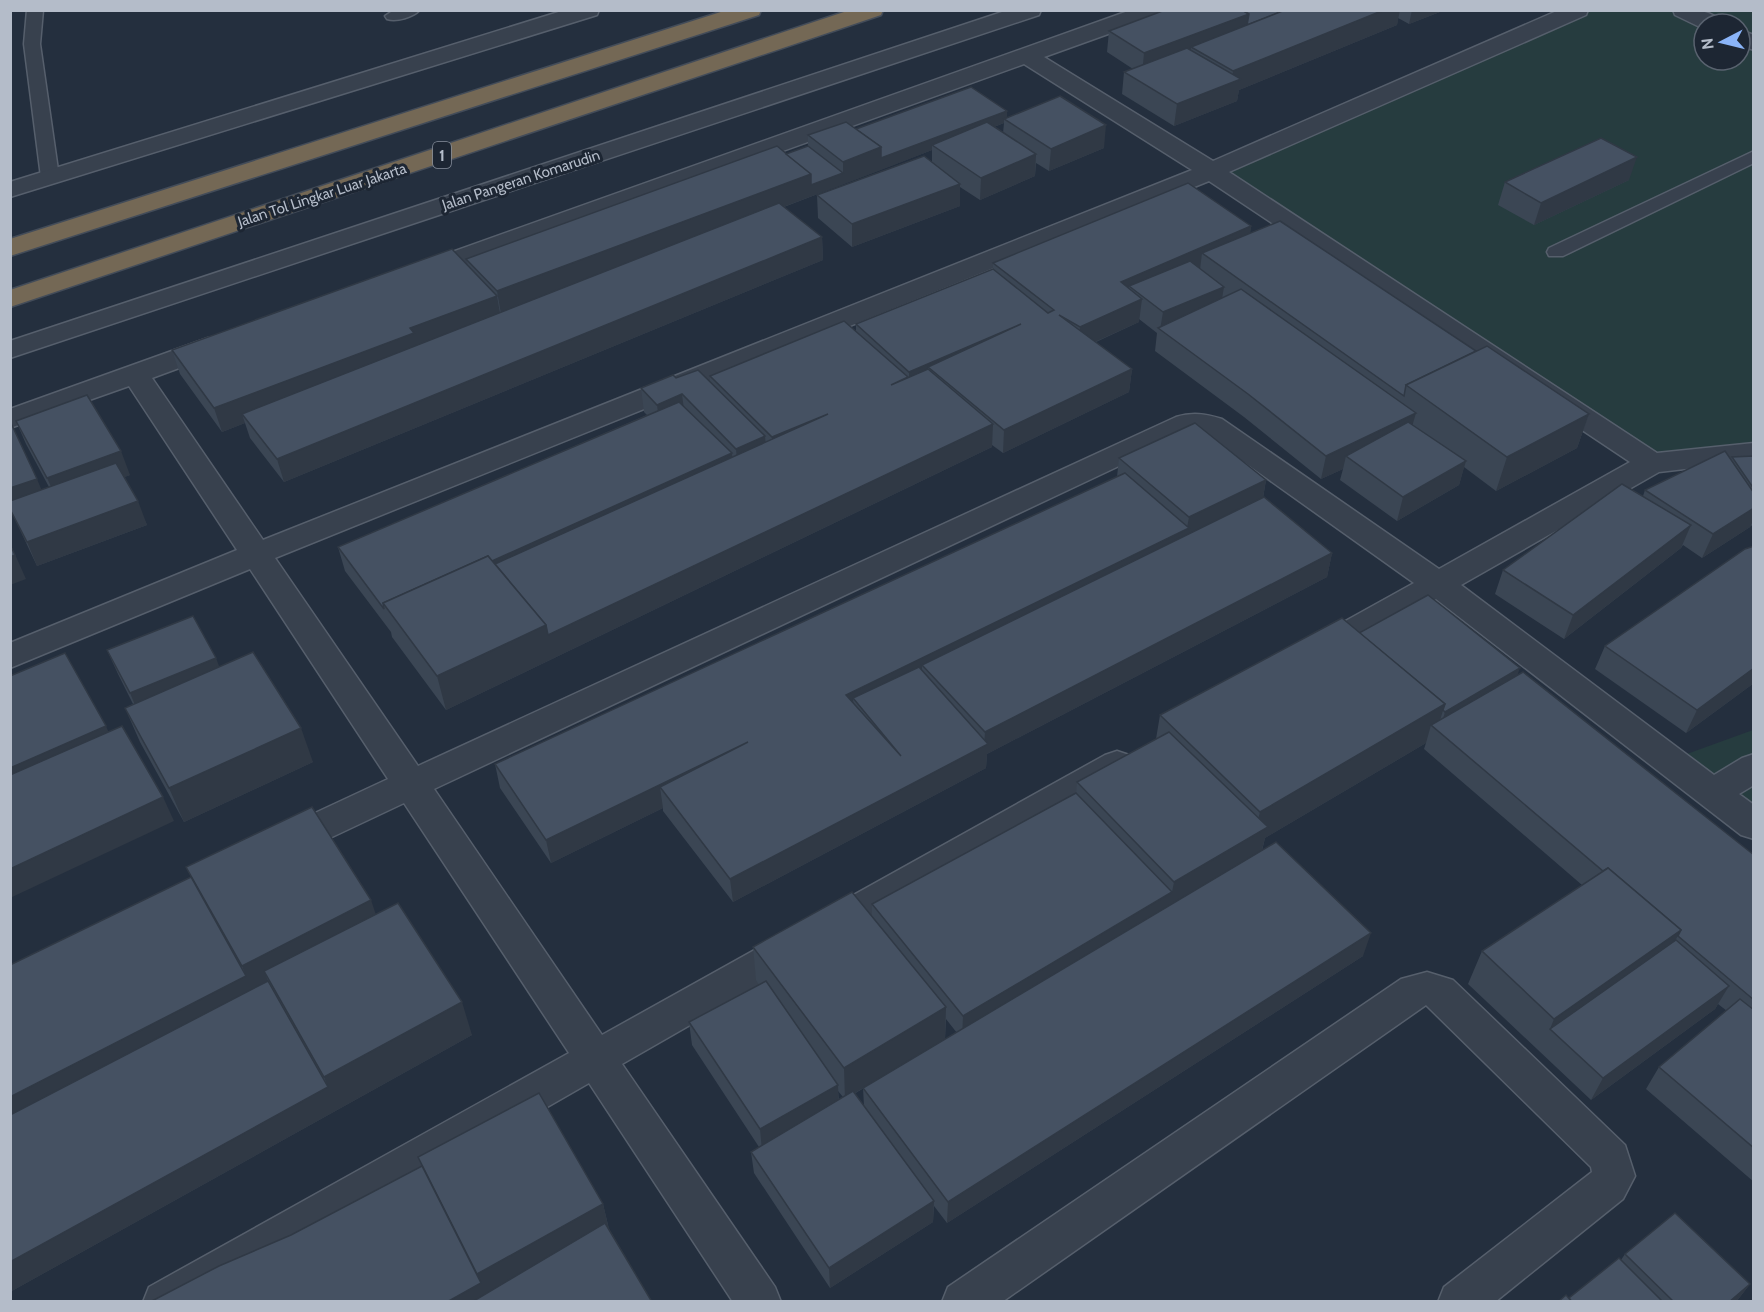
<svg xmlns="http://www.w3.org/2000/svg" width="1764" height="1312" font-family="Cabin,sans-serif">
	<style>
		.green { fill: #263c3f; fill-rule: evenodd }
		.lines { fill: none; stroke-linecap: round; stroke-linejoin: round }
		.service-casing { stroke: #565f6c; stroke-width: 3 }
		.minor-casing { stroke: #565f6c; stroke-width: 3 }
		.tertiary-casing { stroke: #565f6c; stroke-width: 3 }
		.motorway-casing { stroke: #434c59; stroke-width: 3 }
		.service { fill: #38414e; fill-rule: evenodd }
		.minor { fill: #38414e; fill-rule: evenodd }
		.tertiary { fill: #38414e; fill-rule: evenodd }
		.motorway { fill: #746855; fill-rule: evenodd }
		.wall { fill: #3b4654; fill-rule: evenodd }
		.shaded-wall { fill: #303945 }
		.building { fill: #455162; stroke: #303945; stroke-width: 1.5 }
		.labels { text-anchor: middle; dominant-baseline: central; stroke-width: 6; stroke-linejoin: round; paint-order: stroke }
		.far-street-label { font-size: 15px; fill: #b4bcc9; stroke: #1d2633 }
		.shield { fill: #1d2633; stroke: #878f9c; stroke-width: 1.5 }
		.shield-label { font-size: 16px; font-weight: bold; fill: #b4bcc9 }
	</style>
	<rect width="100%" height="100%" fill="#242f3e"/>
	<g class="green">
		<path d="M1578 11H1753V452L1652 463 1211 171ZM1704 24H1740V60H1704Z"/>
		<polygon points="1753,730 1753,810 1684,755"/>
	</g>
	<g class="lines">
		<g class="service-casing">
			<g id="service">
				<polygon points="27,10 43,10 40,44 59,177 56,181 44,181 41,177 24,44"/>
				<path d="M394 10H420C413 17 397 22 387 19L385 16Z"/>
				<polygon points="1754,151 1754,163 1563,256 1549,256 1547,252 1549,248"/>
			</g>
		</g>
		<g class="minor-casing">
			<g id="minor">
				<path d="M1131 10H1163L1161 15 1044 57 1213 161 1559 10H1588L1586 15 1229 172 1657 453 1754 443V461L1659 472 1461 585 1714 775 1742 758 1754 754V785L1739 794 1754 805V839L1741 835 1436 599 1328 660 1316 664 1304 660 1300 652 1304 644 1414 583 1202 432H1191L434 789 602 1035 1105 755 1117 751 1129 755 1134 764 1129 773 622 1064 775 1287 781 1302H733L589 1083 208 1302H143L149 1287 569 1053 404 803 296 854 283 858 270 854 265 844 270 834 388 779 250 569 10 668V643L237 550 129 386 10 428V409L208 338 218 336 228 338 232 344 228 350 152 378 263 540 1192 170 1024 64 428 279 419 281 410 279 406 273 410 267ZM1209 181 1630 462 1439 569 1222 419C1205 414 1193 412 1176 417L418 766 275 558Z"/>
				<path d="M1673 10C1690 10 1712 8 1723 24H1704V29L1675 15Z"/>
				<polygon points="1740,30 1754,35 1754,50 1740,45"/>
				<polygon points="1427,972 1453,980 1625,1145 1635,1176 1623,1199 1495,1302 1438,1302 1444,1287 1592,1172 1591,1167 1426,1005 1002,1302 942,1302 948,1287 1401,979"/>
			</g>
		</g>
		<g class="tertiary-casing">
			<g id="tertiary">
				<polygon points="565,10 599,10 597,15 10,197 10,182"/>
				<polygon points="1008,10 1041,10 1039,15 10,358 10,341"/>
			</g>
		</g>
		<g class="motorway-casing">
			<g id="motorway">
				<polygon points="727,10 761,10 759,15 10,256 10,239"/>
				<polygon points="850,10 883,10 881,15 10,307 10,290"/>
			</g>
		</g>
		<use href="#service" class="service"/>
		<use href="#minor" class="minor"/>
		<use href="#tertiary" class="tertiary"/>
		<use href="#motorway" class="motorway"/>
	</g>
	<g class="wall">
		<polygon points="1165,10 1445,10 1409,24 1398,18 1397,25 1239,90 1237,101 1174,126 1122,94 1124,72 1133,69 1107,52 1109,31"/>
		<path d="M1007 111V118L1104 148 1049 171 1036 163 1035 176 980 200 960 187V206L852 247 818 218 817 195 932 162V150L784 207 822 237 823 260 284 482 250 438 245 423 222 432 180 374 172 350 468 265 466 259 786 154 808 146V135ZM1004 123 1003 133 994 127Z"/>
		<polygon points="1629,180 1534,225 1498,205 1505,182"/>
		<polygon points="1251,226 1250,233 1476,351 1589,414 1577,448 1496,491 1464,467 1459,485 1397,521 1340,480 1343,469 1321,479 1244,417 1155,351 1157,333 1139,319 1139,322 1096,342 1132,369 1129,392 1003,453 992,445 992,447 446,710 392,637 391,632 345,571 338,547 647,415 644,412 641,388 676,378 710,382 710,376 856,331 856,324 993,269 993,263"/>
		<polygon points="10,421 41,490 49,487 26,444 16,421 130,475 124,477 147,525 37,566 13,515"/>
		<polygon points="1754,456 1754,529 1751,525 1750,527 1702,558 1683,545 1681,548 1564,639 1495,594 1503,570 1643,496 1645,490 1731,460 1732,457"/>
		<polygon points="1119,458 1266,480 1263,498 1332,553 1327,577 987,754 986,768 733,902 663,811 663,808 551,863 500,788 495,764 1117,477"/>
		<path d="M1359 633 1517 675 1754 855V1182L1646 1089 1659 1067 1727 1011 1718 1004 1715 1009 1591 1100 1468 984 1482 951 1582 885 1424 749 1426 743 1265 838 1262 851 1363 956 947 1223 934 1206 933 1222 830 1288 754 1173 751 1152 759 1147 692 1045 689 1022 759 985 756 980 753 947 872 916V904L1076 793 1077 782 1156 739 1160 715ZM946 1019 957 1033 863 1088 864 1106 854 1094 945 1039ZM838 1091 843 1097 839 1100Z"/>
		<polygon points="1605,646 1754,683 1686,733 1595,669"/>
		<polygon points="107,650 219,667 313,762 184,822 140,742 125,708 133,704 118,674"/>
		<polygon points="186,867 376,914 472,1035 10,1292 191,877"/>
		<polygon points="418,1157 603,1204 609,1229 652,1302 150,1302 291,1235 422,1166"/>
		<polygon points="1625,1254 1750,1284 1736,1302 1558,1302 1569,1298 1621,1260"/>
	</g>
	<g class="shaded-wall">
		<polygon points="1280,10 1313,10 1191,47 1190,57 1142,75 1144,53 1249,14 1279,13"/>
		<polygon points="1384,10 1400,10 1397,25 1239,90 1237,101 1174,126 1177,104 1232,82 1233,71"/>
		<polygon points="1412,10 1445,10 1409,24"/>
		<polygon points="1007,111 1007,120 1004,119 1004,123 937,148 932,145 932,150 881,170 881,158"/>
		<polygon points="1106,125 1104,148 1049,171 1051,149"/>
		<polygon points="881,147 881,170 501,314 497,291 811,174 843,173 843,162"/>
		<polygon points="1036,154 1035,176 980,200 981,178"/>
		<polygon points="1637,157 1629,180 1534,225 1541,203"/>
		<polygon points="960,184 960,206 852,247 852,224"/>
		<polygon points="1251,226 1248,249 1202,253 1200,270 1129,286 1127,301 1121,282"/>
		<polygon points="822,237 823,260 284,482 277,459"/>
		<polygon points="1224,287 1220,310 1160,330 1163,312"/>
		<polygon points="497,296 501,319 242,414 245,423 222,432 214,408 410,328"/>
		<polygon points="1142,299 1139,322 1077,350 1080,327"/>
		<polygon points="1021,324 928,367 927,387 909,395 909,372"/>
		<polygon points="1132,369 1129,392 1003,453 1004,430"/>
		<polygon points="682,394 685,418 660,428 657,405"/>
		<polygon points="1416,413 1409,437 1346,456 1343,469 1321,479 1326,456"/>
		<polygon points="828,414 773,460 772,437"/>
		<polygon points="1589,414 1577,448 1496,491 1507,457"/>
		<polygon points="993,424 992,447 446,710 437,676 546,625"/>
		<polygon points="765,436 767,459 738,472 736,449"/>
		<polygon points="121,451 130,475 58,502 47,478"/>
		<polygon points="732,453 734,477 386,608"/>
		<polygon points="1466,461 1459,485 1397,521 1403,497"/>
		<polygon points="37,479 47,503 10,509 10,488"/>
		<polygon points="1266,480 1262,503 922,665 922,681 853,698 854,715 846,695 1187,528 1189,517"/>
		<polygon points="138,501 147,525 37,566 27,542"/>
		<polygon points="1754,508 1754,519 1750,527 1702,558 1713,534"/>
		<polygon points="1691,525 1681,548 1564,639 1573,615"/>
		<polygon points="10,543 26,579 10,585"/>
		<polygon points="1332,553 1327,577 987,754 986,768 733,902 730,879 984,746 985,732"/>
		<polygon points="216,658 225,682 140,717 130,693"/>
		<polygon points="1520,668 1511,692 1439,732 1445,712"/>
		<polygon points="1754,668 1754,683 1686,733 1697,710"/>
		<polygon points="1445,704 1437,730 1431,725 1426,743 1265,838 1259,861 962,1039 963,1016 1172,892 1174,882 1254,835 1260,812"/>
		<polygon points="106,726 116,750 10,797 10,768"/>
		<polygon points="301,728 313,762 184,822 169,788"/>
		<polygon points="748,742 660,787 663,808 551,863 546,840"/>
		<polygon points="163,797 174,821 10,898 10,869"/>
		<polygon points="371,900 382,933 264,971 272,990 10,1127 10,1097 246,976 242,966"/>
		<polygon points="1681,930 1663,963 1550,1029 1554,1019"/>
		<polygon points="1371,933 1363,956 947,1223 948,1202"/>
		<polygon points="1729,986 1715,1009 1591,1100 1603,1078"/>
		<polygon points="462,1002 472,1035 10,1292 10,1262 328,1087 324,1077"/>
		<polygon points="946,1007 945,1039 845,1099 844,1068"/>
		<polygon points="838,1085 839,1107 762,1151 760,1129"/>
		<polygon points="934,1201 933,1222 830,1288 829,1268"/>
		<polygon points="603,1204 610,1234 491,1302 447,1302 481,1283 477,1274"/>
		<polygon points="1750,1284 1736,1302 1729,1302"/>
	</g>
	<g class="building">
		<polygon points="1165,10 1242,10 1249,14 1144,53 1109,31"/>
		<polygon points="1242,10 1275,10 1279,13 1247,25 1249,14"/>
		<polygon points="1285,10 1384,10 1233,71 1191,47"/>
		<polygon points="1187,48 1241,79 1177,104 1124,72"/>
		<polygon points="971,87 1007,111 881,158 881,147 856,129"/>
		<polygon points="1060,96 1106,125 1051,149 1004,119"/>
		<polygon points="846,122 881,147 843,162 808,135"/>
		<polygon points="987,122 1036,154 981,178 932,145"/>
		<polygon points="1601,138 1637,157 1541,203 1505,182"/>
		<polygon points="777,146 811,174 497,291 466,259"/>
		<polygon points="808,146 843,173 811,185 811,174 786,154"/>
		<polygon points="924,156 960,184 852,224 817,195"/>
		<polygon points="1188,183 1251,226 1121,282 1142,299 1080,327 1059,315 1132,369 1004,430 928,367 1021,324 909,372 856,324 993,269 1048,313 1054,310 993,263"/>
		<polygon points="779,203 822,237 277,459 242,414"/>
		<polygon points="1280,221 1476,351 1406,385 1404,396 1202,253"/>
		<polygon points="452,249 497,296 410,328 414,333 214,408 172,350"/>
		<polygon points="1190,261 1224,287 1163,312 1129,286"/>
		<polygon points="1241,289 1416,413 1326,456 1248,394 1158,328"/>
		<polygon points="844,321 908,377 891,385 928,369 993,424 548,635 546,625 495,564 828,414 772,437 710,376"/>
		<polygon points="1487,346 1589,414 1507,457 1406,385"/>
		<polygon points="698,370 765,436 736,449 682,394 657,405 641,388 673,375 676,378"/>
		<polygon points="87,395 121,451 47,478 16,421"/>
		<polygon points="679,402 732,453 492,561 488,556 383,603 384,609 338,547"/>
		<polygon points="10,421 37,479 10,488"/>
		<polygon points="1408,422 1466,461 1403,497 1346,456"/>
		<polygon points="1195,423 1266,480 1189,517 1119,458"/>
		<polygon points="1725,451 1754,493 1754,508 1713,534 1645,490"/>
		<polygon points="1754,456 1754,489 1732,457"/>
		<polygon points="116,463 138,501 27,542 10,509 10,501"/>
		<polygon points="1125,473 1189,528 846,695 901,756 853,698 919,667 988,744 730,879 660,787 748,742 546,840 495,764"/>
		<polygon points="1622,484 1691,525 1573,615 1503,570"/>
		<polygon points="1264,497 1332,553 985,732 922,665"/>
		<polygon points="10,545 15,555 10,557"/>
		<polygon points="1754,546 1754,668 1697,710 1605,646 1745,549"/>
		<polygon points="488,556 546,625 437,676 383,603"/>
		<polygon points="1428,595 1520,668 1445,712 1443,710 1445,704 1359,633"/>
		<polygon points="193,616 216,658 130,693 107,650"/>
		<polygon points="1342,618 1445,704 1260,812 1160,715"/>
		<polygon points="253,652 301,728 169,788 125,708"/>
		<polygon points="65,653 106,726 10,768 10,676"/>
		<polygon points="1523,672 1754,855 1754,1000 1678,936 1681,930 1608,868 1603,871 1431,725"/>
		<polygon points="122,726 163,797 10,869 10,775"/>
		<polygon points="1169,732 1268,827 1174,882 1077,782"/>
		<polygon points="1076,793 1172,892 963,1016 872,904"/>
		<polygon points="312,807 371,900 242,966 186,867"/>
		<polygon points="1276,842 1371,933 948,1202 863,1088"/>
		<polygon points="1608,868 1681,930 1554,1019 1482,951"/>
		<polygon points="191,877 246,976 10,1097 10,965"/>
		<polygon points="852,892 946,1007 844,1068 753,947"/>
		<polygon points="398,903 462,1002 324,1077 264,971"/>
		<polygon points="1676,940 1729,986 1603,1078 1550,1029"/>
		<polygon points="268,981 328,1087 10,1262 10,1115"/>
		<polygon points="766,981 838,1085 760,1129 689,1022"/>
		<polygon points="1740,999 1754,1010 1754,1148 1659,1067"/>
		<polygon points="853,1091 934,1201 829,1268 751,1152"/>
		<polygon points="539,1093 603,1204 477,1274 418,1157"/>
		<polygon points="422,1166 481,1283 447,1302 150,1302 219,1266 291,1235"/>
		<polygon points="1675,1213 1750,1284 1729,1302 1674,1302 1625,1254"/>
		<polygon points="605,1223 652,1302 472,1302"/>
		<polygon points="1619,1258 1663,1302 1572,1302 1569,1298"/>
		<polygon points="1566,1295 1572,1302 1558,1302"/>
	</g>
	<g class="labels">
		<g class="far-street-label">
			<text transform="translate(521 180) rotate(-18)">Jalan Pangeran Komarudin</text>
			<text transform="translate(322 195) rotate(-18)">Jalan Tol Lingkar Luar Jakarta</text>
		</g>
		<rect class="shield" x="433" y="142" width="18" height="26" rx="4.5"/>
		<g class="shield-label">
			<text x="442" y="155">1</text>
		</g>
	</g>
	<rect width="1764" height="1312" fill="none" stroke="#b4bcc9" stroke-width="24"/>
	<g transform="translate(1722 42) rotate(263)"><circle r="28" fill="#1d2633" stroke="#59626f" stroke-width="1.5"/>
	<path d="M0-4.5L10 22L0 15L-10 22Z" fill="#8ab4f8"/>
	<text y="-9" font-size="16" font-weight="bold" text-anchor="middle" fill="#b4bcc9">N</text>
	</g>
</svg>
